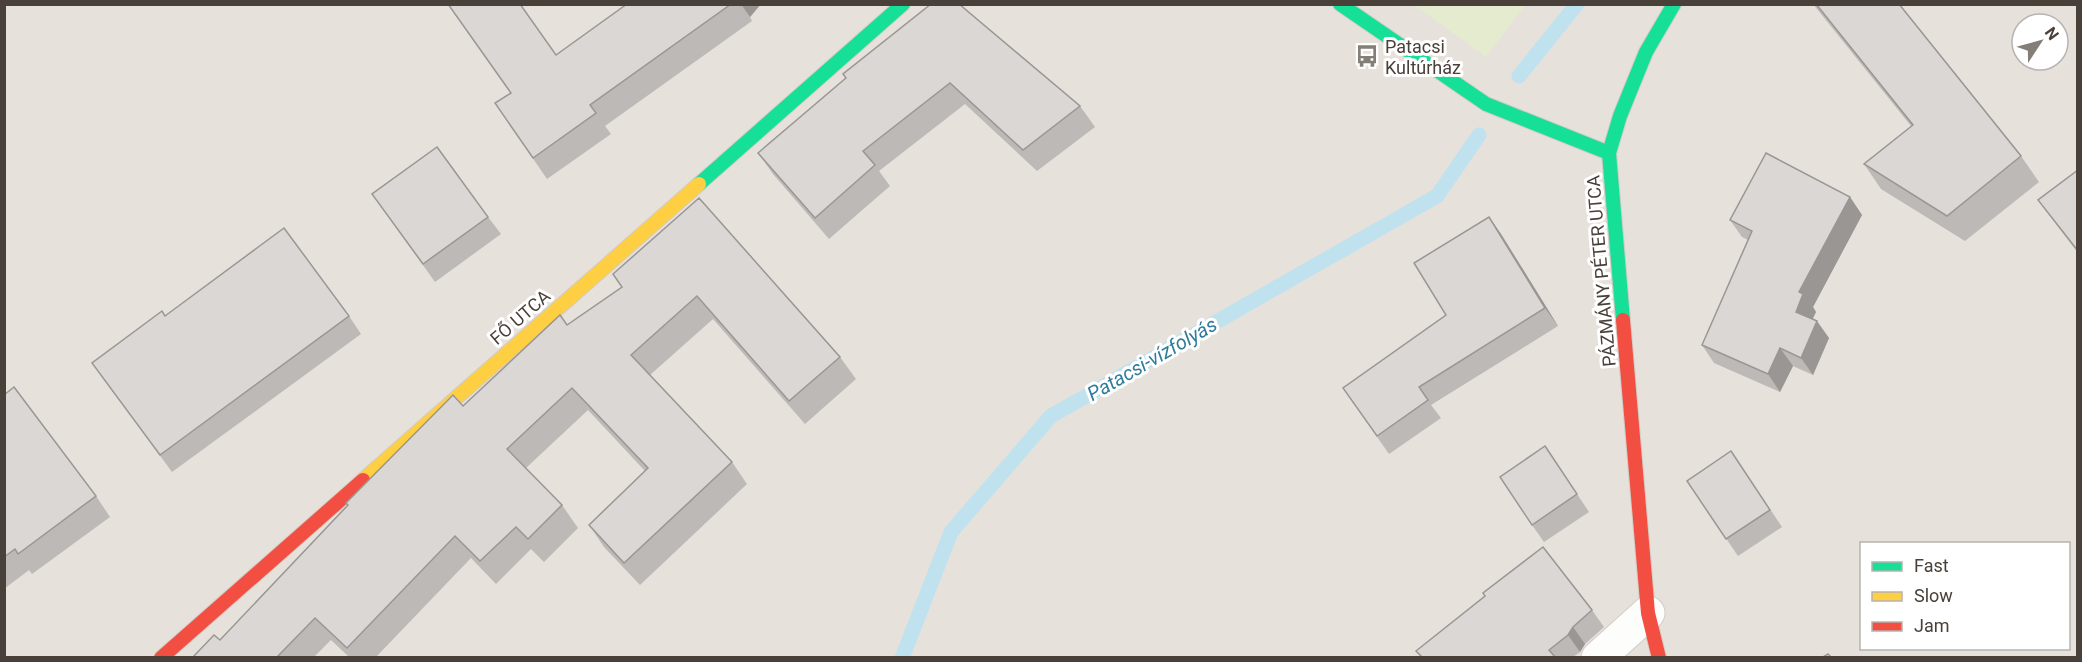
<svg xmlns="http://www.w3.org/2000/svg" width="2082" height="662" font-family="Roboto,sans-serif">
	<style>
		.residential { fill: #e7e1db; fill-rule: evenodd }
		.green { fill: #e4ebce }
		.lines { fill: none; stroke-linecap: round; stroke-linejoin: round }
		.stream { stroke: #c0e2ee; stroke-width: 15 }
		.street-casing { stroke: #d1cecb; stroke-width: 35 }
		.fast-casing { stroke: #d2ccc4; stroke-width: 16 }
		.slow-casing { stroke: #d2ccc4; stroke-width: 16 }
		.jam-casing { stroke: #d2ccc4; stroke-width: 16 }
		.street { stroke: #fdfdfc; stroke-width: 33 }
		.fast { stroke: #16e098; stroke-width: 14 }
		.slow { stroke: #ffcf43; stroke-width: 14 }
		.jam { stroke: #f24e42; stroke-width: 14 }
		.wall { fill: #bcb9b6 }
		.shaded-wall { fill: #999694 }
		.building { fill: #dbd7d4; stroke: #999694; stroke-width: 1.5 }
		.labels { text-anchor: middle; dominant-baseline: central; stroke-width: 6; stroke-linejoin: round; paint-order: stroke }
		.poi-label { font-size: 18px; fill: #494039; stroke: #fff; text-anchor: start }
		.street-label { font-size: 18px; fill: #494039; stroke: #fff }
		.water-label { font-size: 20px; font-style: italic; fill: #2f7c9b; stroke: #fff }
	</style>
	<rect width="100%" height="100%" fill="#f3f0ed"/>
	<path class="residential" d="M5 5H2077V657H5ZM2022 24H2058V60H2022ZM1862 544H2068V648H1862Z"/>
	<polygon class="green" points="1414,5 1525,5 1486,57"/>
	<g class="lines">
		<g class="stream">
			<polyline points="1519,76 1577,4"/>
			<polyline points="902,658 951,532 1051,416 1437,196 1479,135"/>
		</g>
		<g class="street-casing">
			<polyline id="street" points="1598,658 1648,613"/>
		</g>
		<g class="fast-casing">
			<g id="fast">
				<polyline points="1340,4 1486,104 1609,153"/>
				<polyline points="699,184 903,4"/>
				<polyline points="1623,320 1609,153 1620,116 1646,52 1674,4"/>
			</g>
		</g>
		<g class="slow-casing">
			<polyline id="slow" points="363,480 699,184"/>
		</g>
		<g class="jam-casing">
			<g id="jam">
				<polyline points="1623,320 1648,613 1659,658"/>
				<polyline points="161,658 363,480"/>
			</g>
		</g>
		<use href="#street" class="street"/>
		<use href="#fast" class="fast"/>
		<use href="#slow" class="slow"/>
		<use href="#jam" class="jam"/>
	</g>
	<g class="wall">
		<polygon points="627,4 761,4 750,17 752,21 605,126 611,134 547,179 495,103 511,93 556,55"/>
		<polygon points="931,4 1080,106 1095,127 1037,171 965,104 879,171 890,186 829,239 773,174 758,153"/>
		<polygon points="1813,4 1899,4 2021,156 2039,182 1965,241 1881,189 1864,164 1911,126"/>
		<polygon points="2078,170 2078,253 2038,200"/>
		<polygon points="1850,197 1862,215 1813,307 1816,312 1812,319 1829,338 1813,375 1793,366 1780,392 1714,363 1702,345 1748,240 1742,237 1730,220"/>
		<polygon points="699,198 840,357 856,379 805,424 713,319 650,375 732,462 747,484 640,585 604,547 589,525 645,471 588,410 526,468 562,505 578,528 544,562 531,549 496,584 471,558 376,657 349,657 331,640 314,657 193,657 220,640 348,506 346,503 463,406 567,325 622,287"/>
		<polygon points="385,212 488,217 501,234 435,282"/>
		<polygon points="1489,217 1501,234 1558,326 1431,405 1441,418 1389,454 1343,388 1446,315"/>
		<polygon points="165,316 349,316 361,334 172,472 92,363"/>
		<polygon points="4,395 96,496 110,517 32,574 29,570 4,589"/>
		<polygon points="1731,451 1782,527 1738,556 1687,481"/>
		<polygon points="1557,464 1589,512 1544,542 1532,525"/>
		<polygon points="1592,610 1604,627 1585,644 1580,652 1573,657 1421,657 1416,651"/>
	</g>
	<g class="shaded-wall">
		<polygon points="741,4 761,4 750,17"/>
		<polygon points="1850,197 1862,215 1813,307 1816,312 1808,329 1796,312 1799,292"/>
		<polygon points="1489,217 1501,234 1558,326 1545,308"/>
		<polygon points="1817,321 1829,338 1813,375 1801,358"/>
		<polygon points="1780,348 1793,366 1780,392 1768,374"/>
		<polygon points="1573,627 1585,644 1580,652 1568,635"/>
	</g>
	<g class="building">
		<polygon points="448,4 520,4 556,55 627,4 731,4 590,105 596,113 533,158 495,103 511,93"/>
		<polygon points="931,4 959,4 1080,106 1023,150 950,83 863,151 875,165 815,218 758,153 846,78 843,74"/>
		<polygon points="1816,4 1899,4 2021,156 1947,216 1864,164 1913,125"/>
		<polygon points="437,147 488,217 423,264 372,194"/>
		<polygon points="1766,153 1850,197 1799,292 1803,294 1796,312 1817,321 1801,358 1780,348 1768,374 1702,345 1752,231 1730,220"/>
		<polygon points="2078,170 2078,251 2038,200"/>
		<polygon points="699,198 840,357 789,401 697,296 631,355 732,462 624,563 589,525 648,468 572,388 507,449 562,505 528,539 516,527 480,561 455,536 347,648 315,618 277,657 193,657 214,635 220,640 348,505 346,503 453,395 463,406 560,315 567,325 622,287 613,274"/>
		<polygon points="1489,217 1545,308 1419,387 1428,400 1377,436 1343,388 1446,315 1414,263"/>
		<polygon points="284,228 349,316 160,455 92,363 162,311 165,316"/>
		<polygon points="14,387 96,496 18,554 15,549 4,557 4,395"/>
		<polygon points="1545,446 1577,494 1532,525 1500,477"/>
		<polygon points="1731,451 1770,510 1726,539 1687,481"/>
		<polygon points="1543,547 1592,610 1573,627 1568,635 1549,650 1555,657 1422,657 1416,651 1485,596 1483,593"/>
		<polygon points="1828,654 1831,657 1823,657"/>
	</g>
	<defs>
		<g id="bus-bare" transform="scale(1.8)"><path d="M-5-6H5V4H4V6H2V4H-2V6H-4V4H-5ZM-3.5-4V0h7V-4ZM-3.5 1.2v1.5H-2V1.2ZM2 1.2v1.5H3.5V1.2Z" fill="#847e78" stroke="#fff" stroke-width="2.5" paint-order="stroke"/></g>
	</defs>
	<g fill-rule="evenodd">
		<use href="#bus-bare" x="1367" y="56"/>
	</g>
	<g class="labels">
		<g class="poi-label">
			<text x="1385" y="46">Patacsi<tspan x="1385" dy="21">Kultúrház</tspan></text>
		</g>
		<g class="street-label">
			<text transform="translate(1601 271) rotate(-95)">PÁZMÁNY PÉTER UTCA</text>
			<text transform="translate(520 317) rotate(-41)">FŐ UTCA</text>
		</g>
		<g class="water-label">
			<text transform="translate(1152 359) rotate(-30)">Patacsi-vízfolyás</text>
		</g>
	</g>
	<rect width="2082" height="662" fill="none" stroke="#494039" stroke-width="12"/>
	<rect x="1860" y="542" width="210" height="108" fill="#ffffff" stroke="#b6b3b0" stroke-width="1.5"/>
	<rect x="1872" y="562" width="30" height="9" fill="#16e098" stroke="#b6b3b0" stroke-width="1.5"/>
	<text x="1914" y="572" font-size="18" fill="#494039">Fast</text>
	<rect x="1872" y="592" width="30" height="9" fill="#ffcf43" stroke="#b6b3b0" stroke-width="1.5"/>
	<text x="1914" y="602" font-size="18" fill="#494039">Slow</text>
	<rect x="1872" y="622" width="30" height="9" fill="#f24e42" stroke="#b6b3b0" stroke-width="1.5"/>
	<text x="1914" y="632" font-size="18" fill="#494039">Jam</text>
	<g transform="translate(2040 42) rotate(54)"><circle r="28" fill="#ffffff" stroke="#b6b3b0" stroke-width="1.5"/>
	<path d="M0-4.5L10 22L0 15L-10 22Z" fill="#847e78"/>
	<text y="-9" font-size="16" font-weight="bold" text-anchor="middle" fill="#494039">N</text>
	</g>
</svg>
